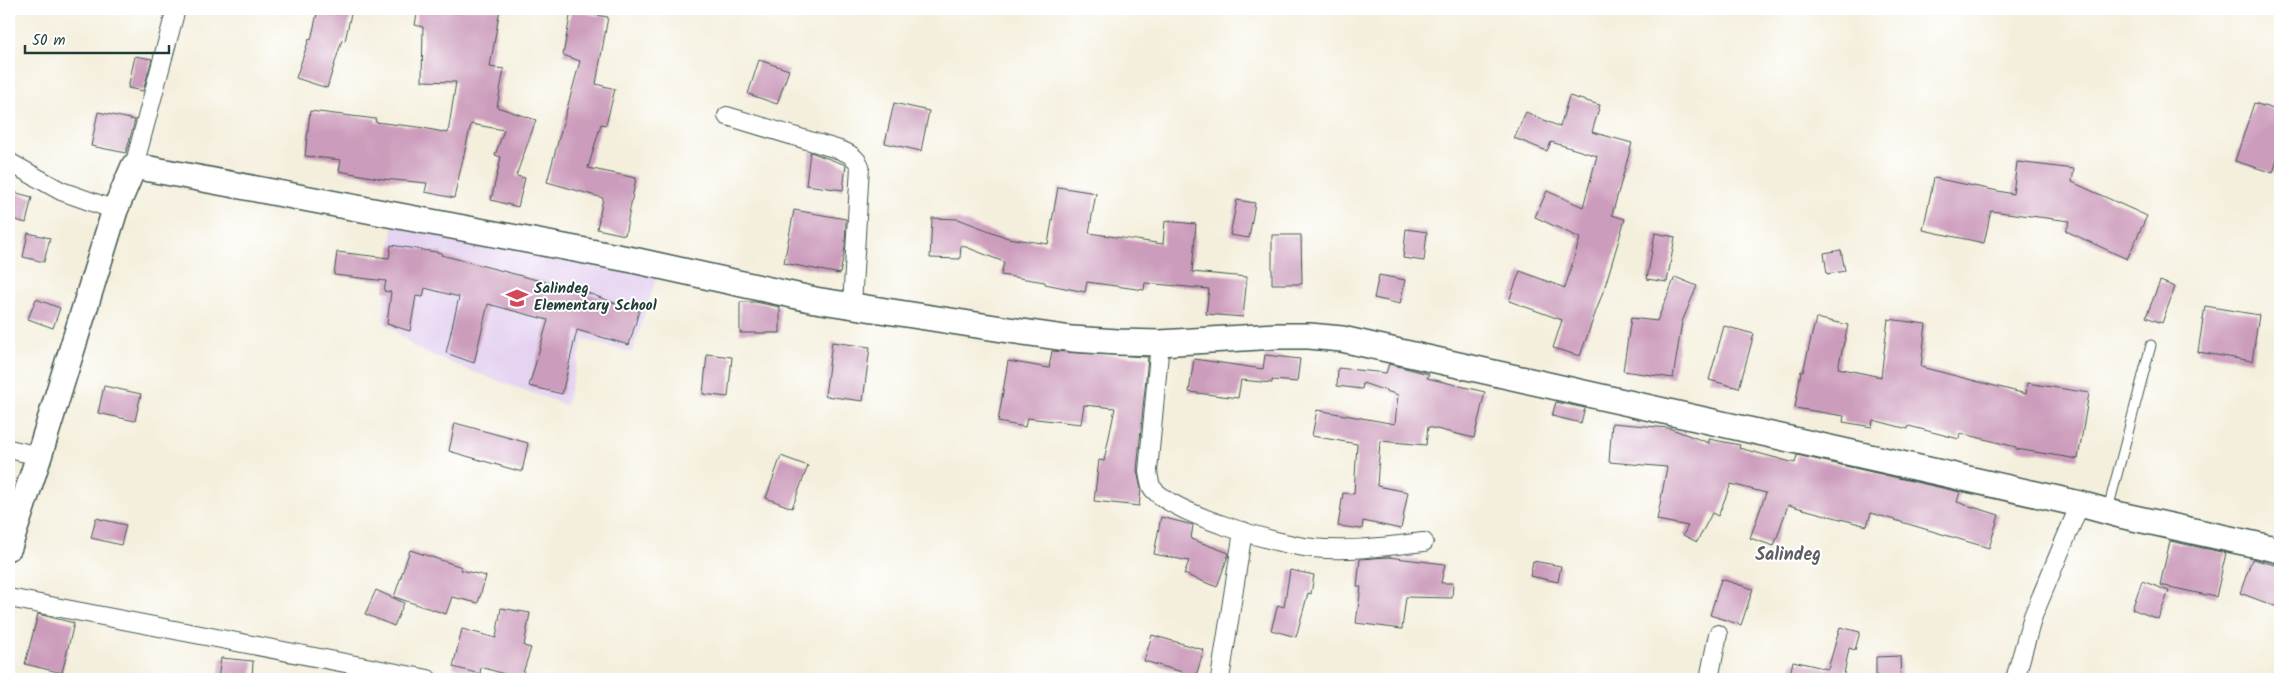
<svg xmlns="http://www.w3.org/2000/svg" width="2289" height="688" font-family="Kalam,sans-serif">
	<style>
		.built { fill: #e5d3f1 }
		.building { fill: #cc9cbc }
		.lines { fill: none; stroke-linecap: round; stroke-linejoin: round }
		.lane-casing { stroke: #3f584d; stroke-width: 11 }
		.street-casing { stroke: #3f584d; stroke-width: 20 }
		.secondary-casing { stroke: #3f584d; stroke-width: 28 }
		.lane { stroke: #fff; stroke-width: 9 }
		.street { stroke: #fff; stroke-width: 18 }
		.secondary { stroke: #fff; stroke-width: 25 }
		.labels { text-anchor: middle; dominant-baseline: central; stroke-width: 4; stroke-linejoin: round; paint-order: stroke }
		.poi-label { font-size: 15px; font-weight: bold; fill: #1f3d34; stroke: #fff; text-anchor: start }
		.quarter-label { font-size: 18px; font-weight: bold; fill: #5c5e64; stroke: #fff }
	</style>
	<rect width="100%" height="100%" fill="#fff"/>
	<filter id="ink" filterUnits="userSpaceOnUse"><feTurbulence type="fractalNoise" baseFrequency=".02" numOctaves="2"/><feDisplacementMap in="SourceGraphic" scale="10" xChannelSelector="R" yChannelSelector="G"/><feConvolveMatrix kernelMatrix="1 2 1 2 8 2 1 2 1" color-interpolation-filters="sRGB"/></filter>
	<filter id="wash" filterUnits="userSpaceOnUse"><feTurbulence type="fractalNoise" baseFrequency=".0096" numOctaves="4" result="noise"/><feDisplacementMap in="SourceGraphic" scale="20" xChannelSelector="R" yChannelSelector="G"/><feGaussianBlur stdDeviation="1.12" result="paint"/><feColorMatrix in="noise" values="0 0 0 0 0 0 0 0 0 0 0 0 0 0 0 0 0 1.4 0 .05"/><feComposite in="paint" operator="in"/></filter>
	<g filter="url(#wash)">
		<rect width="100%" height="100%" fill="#f4efdd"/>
		<polygon class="built" points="394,217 657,276 632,353 583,339 566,405 471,371 415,348 383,320"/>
		<g id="blocks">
			<g class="building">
				<polygon points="318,9 352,9 345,41 342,40 327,88 296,78 309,39 311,40"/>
				<polygon points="418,9 500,9 490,67 504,69 497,107 536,120 516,176 525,178 518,207 491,200 501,157 495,155 504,130 471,124 454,198 425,192 427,183 383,179 339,171 341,160 305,156 310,111 376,119 375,122 418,127 448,133 456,82 422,81 423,27 415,25"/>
				<polygon points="571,11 608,17 596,84 615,89 606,125 601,124 588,168 636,178 625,235 597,229 603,198 547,182 580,61 563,55"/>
				<polygon points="135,56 152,59 143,91 128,88"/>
				<polygon points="759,60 789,70 777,104 748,94"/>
				<polygon points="1569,96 1600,105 1592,132 1632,143 1612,215 1625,219 1605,286 1580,356 1553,348 1562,320 1509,301 1520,271 1565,288 1580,238 1535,217 1547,191 1583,207 1597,156 1551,142 1547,151 1514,138 1526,112 1560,127"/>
				<polygon points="894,103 929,111 921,151 885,143"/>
				<polygon points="2254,103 2280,111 2280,152 2273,173 2235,161"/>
				<polygon points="98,112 135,120 126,153 91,146"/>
				<polygon points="810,152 846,165 843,190 806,185"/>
				<polygon points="2017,162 2074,169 2072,182 2147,216 2127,259 2066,231 2070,221 1991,211 1984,243 1923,230 1934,178 2013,194"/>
				<polygon points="1058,187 1096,193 1089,233 1163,244 1165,221 1196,224 1192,272 1247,277 1243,317 1206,314 1209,289 1145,283 1144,290 1087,282 1085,292 1045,284 1045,282 1001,275 1004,262 961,245 960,259 930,258 932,218 958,219 1008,238 1048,244"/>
				<polygon points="9,191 32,197 26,223 9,218"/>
				<polygon points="1237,200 1255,203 1249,238 1230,235"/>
				<polygon points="794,210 846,219 845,247 840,274 784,263"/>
				<polygon points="1406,229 1427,232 1424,261 1403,258"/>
				<polygon points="28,233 50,238 44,262 23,257"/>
				<polygon points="1655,233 1675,237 1667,282 1647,279"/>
				<polygon points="1272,235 1301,235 1302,284 1272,284"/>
				<polygon points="391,245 442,253 441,255 457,259 560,286 561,283 620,305 621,302 640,308 629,345 577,330 562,394 529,386 548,320 488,304 474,363 446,353 459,297 425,288 423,297 416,296 410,331 387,324 391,292 384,291 386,281 334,275 337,252 389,258"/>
				<polygon points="1841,250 1845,271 1827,274 1824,253"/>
				<polygon points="1379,275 1405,280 1400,304 1374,298"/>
				<polygon points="1675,277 1697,286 1682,322 1673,378 1623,371 1631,318 1657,321"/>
				<polygon points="2160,281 2175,287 2162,323 2146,317"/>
				<polygon points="36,299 60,308 53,328 28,319"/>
				<polygon points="740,302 755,302 780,307 780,333 740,333"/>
				<polygon points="2205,306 2259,315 2252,361 2198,352"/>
				<polygon points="1816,318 1848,325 1838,368 1881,377 1888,319 1926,324 1921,367 2026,394 2027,383 2089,393 2078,459 2016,449 2016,447 1960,433 1959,439 1909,426 1908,429 1873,420 1872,427 1843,422 1844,416 1795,408 1801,371 1803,372"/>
				<polygon points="1724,326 1754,334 1739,388 1709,380"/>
				<polygon points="832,342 870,347 863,401 825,396"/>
				<polygon points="1052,351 1148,357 1137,470 1141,489 1139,506 1094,501 1099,460 1104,461 1115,408 1084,405 1081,424 1027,418 1025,427 998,422 1008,361 1049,368"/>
				<polygon points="707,354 732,357 728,397 703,394"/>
				<polygon points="1265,355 1300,359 1297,382 1272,380 1272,383 1241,380 1238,398 1189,392 1194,359 1263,369"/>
				<polygon points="1389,364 1429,374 1427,378 1485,392 1474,438 1428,427 1426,445 1380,441 1377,486 1408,492 1401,529 1363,521 1362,529 1338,526 1343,493 1354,494 1357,444 1312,436 1317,410 1395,424 1398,395 1363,383 1362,389 1337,386 1338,368 1386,373"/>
				<polygon points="104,386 141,394 135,421 98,413"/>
				<polygon points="1556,402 1585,408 1581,423 1552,416"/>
				<polygon points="455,423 528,443 522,472 449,451"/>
				<polygon points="1612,423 1669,428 1709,443 1709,439 1740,445 1739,448 1795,463 1797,455 1960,492 1957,502 1999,515 1989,548 1871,513 1867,526 1788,505 1774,546 1750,538 1766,493 1731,484 1718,516 1712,513 1697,542 1683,535 1688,526 1657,520 1667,467 1609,462"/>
				<polygon points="781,456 808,466 792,508 766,498"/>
				<polygon points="1161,517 1193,525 1191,539 1229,553 1217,587 1184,574 1189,561 1154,554"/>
				<polygon points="96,518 126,525 121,545 91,538"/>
				<polygon points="2170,541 2226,553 2216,597 2160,585"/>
				<polygon points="410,550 462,567 461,570 486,576 478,603 452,597 446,614 394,597"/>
				<polygon points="1388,557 1445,564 1441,583 1453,583 1452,598 1406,597 1402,629 1356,623 1361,587 1357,587 1360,559"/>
				<polygon points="2252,559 2280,566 2280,608 2240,593"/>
				<polygon points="1533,561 1561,566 1558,582 1530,576"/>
				<polygon points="1290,570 1314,575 1311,594 1308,593 1296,637 1271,630 1278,605 1284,607"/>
				<polygon points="1721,579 1753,589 1741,625 1710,615"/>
				<polygon points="2142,581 2169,591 2158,619 2132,609"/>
				<polygon points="376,590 404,603 394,626 365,614"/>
				<polygon points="501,608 530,613 524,646 531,648 521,679 481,667 480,674 453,667 462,629 496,638"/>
				<polygon points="38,614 74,623 62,673 25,664"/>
				<polygon points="1840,627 1860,632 1855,650 1849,648 1843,679 1789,679 1793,661 1828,669"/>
				<polygon points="1152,635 1204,650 1196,676 1144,661"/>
				<polygon points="1900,656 1901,679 1876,679 1876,657"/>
				<polygon points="221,658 253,661 252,679 218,679"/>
			</g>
		</g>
	</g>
	<g filter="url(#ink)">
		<use href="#blocks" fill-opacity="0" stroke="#3f584d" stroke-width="1"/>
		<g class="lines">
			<g class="lane-casing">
				<polyline id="lane" points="2108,509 2151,345"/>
			</g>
			<g class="street-casing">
				<g id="street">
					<path d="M727 116 840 150C849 153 856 157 860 166L852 305"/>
					<polyline points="9,162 61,191 115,210"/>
					<polyline points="134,166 176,9"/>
					<path d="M1160 343 1148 471C1149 477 1149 484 1153 489 1176 515 1279 545 1313 548 1350 552 1388 546 1424 542"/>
					<polyline points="9,449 39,456"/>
					<polyline points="9,598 428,679"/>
					<polyline points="1220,679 1243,531"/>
					<polyline points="1709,679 1718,634"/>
					<polyline points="2015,679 2033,616 2080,504"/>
				</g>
			</g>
			<g class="secondary-casing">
				<polyline id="secondary" points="9,547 39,456 115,210 134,166 633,260 815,300 1009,330 1072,339 1118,342 1160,343 1276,336 1309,336 1342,339 2080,504 2120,515 2280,550"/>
			</g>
			<use href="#lane" class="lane"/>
			<use href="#street" class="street"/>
			<use href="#secondary" class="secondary"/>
		</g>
	</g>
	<defs>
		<g id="school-bare" transform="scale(1.725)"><path d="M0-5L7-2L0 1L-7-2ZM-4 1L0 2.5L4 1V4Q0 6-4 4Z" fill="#d1495b" stroke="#fff" stroke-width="2.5" paint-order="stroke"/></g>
	</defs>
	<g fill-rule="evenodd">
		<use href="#school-bare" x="517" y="298"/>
	</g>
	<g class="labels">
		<g class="poi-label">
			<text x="534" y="289">Salindeg<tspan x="534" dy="17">Elementary School</tspan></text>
		</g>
		<g class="quarter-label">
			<text x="1788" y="555">Salindeg</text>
		</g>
	</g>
	<rect width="2289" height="688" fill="none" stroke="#fff" stroke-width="30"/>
	<path d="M25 45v8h144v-8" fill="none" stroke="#1f3d34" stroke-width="2.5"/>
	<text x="32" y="45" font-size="15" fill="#1f3d34" stroke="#ffffff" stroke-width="4" paint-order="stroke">50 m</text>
</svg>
